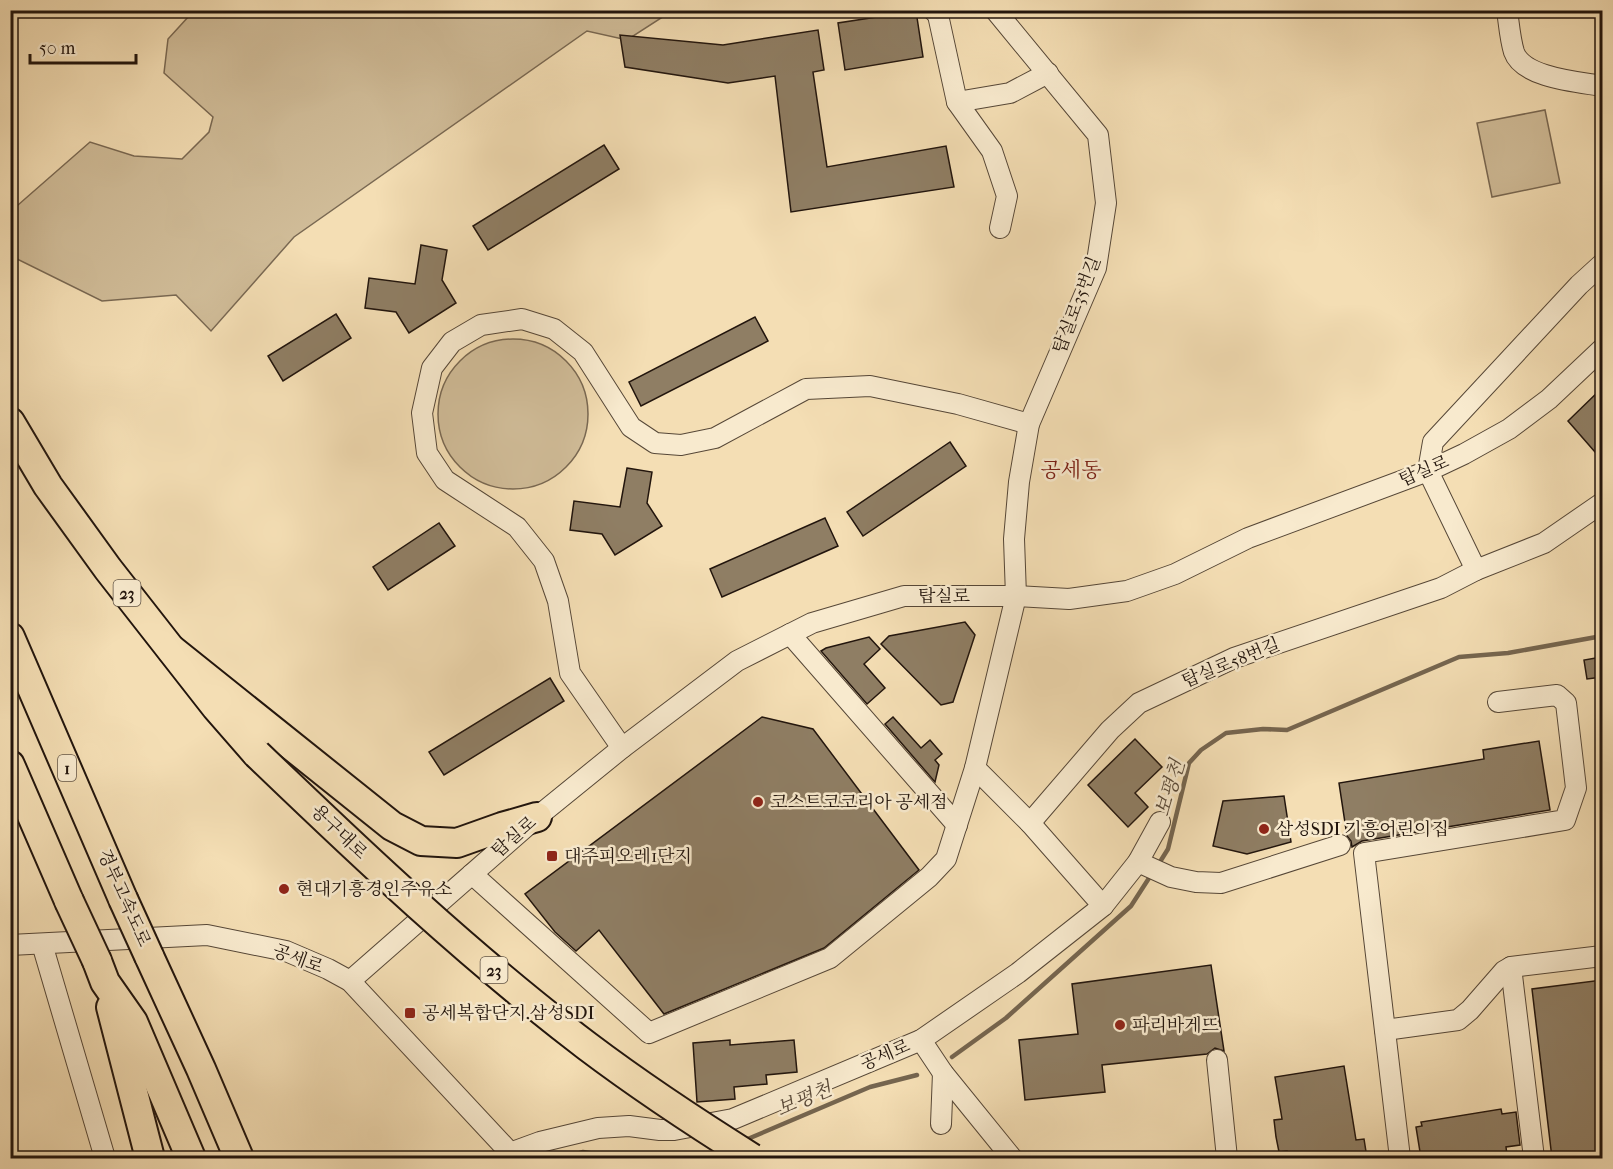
<svg xmlns="http://www.w3.org/2000/svg" width="1613" height="1169" font-family="'IM FELL French Canon','Noto Serif KR',serif">
	<style>
		.green { fill: #d0bc98; stroke: #796852; stroke-width: 1.5 }
		.lines { fill: none; stroke-linecap: round; stroke-linejoin: round }
		.stream { stroke: #75654f; stroke-width: 4.5 }
		.building { fill: #8f7e64; stroke: #22150d; stroke-width: 1.5 }
		.minor-casing { stroke: #564737; stroke-width: 22 }
		.highway-casing { stroke: #22150d; stroke-width: 32 }
		.minor { stroke: #f8eace; stroke-width: 20 }
		.highway { stroke: #f4deb4; stroke-width: 28 }
		.highway-bridge-casing { stroke: #22150d; stroke-width: 32; stroke-linecap: butt }
		.highway-bridge { stroke: #f4deb4; stroke-width: 28 }
		.poi-dot { fill: #8f2418; stroke: #f8eace; stroke-width: 2 }
		.labels { text-anchor: middle; dominant-baseline: central; stroke-width: 5; stroke-linejoin: round; paint-order: stroke }
		.shield { fill: #f8eace; stroke: #625547; stroke-width: 1.5 }
		.shield-label { font-size: 16px; font-weight: bold; fill: #22150d }
		.street-label { font-size: 18px; fill: #22150d; stroke: #f8eace }
		.poi-label { font-size: 18px; fill: #22150d; stroke: #f8eace; text-anchor: start }
		.water-label { font-size: 20px; font-style: italic; fill: #5a4a39; stroke: #f8eace }
		.quarter-label { font-size: 21px; fill: #7a1f14; stroke: #f8eace }
	</style>
	<rect width="100%" height="100%" fill="#f4deb4"/>
	<filter id="stains"><feTurbulence type="fractalNoise" baseFrequency=".00333" numOctaves="4"/><feColorMatrix values="0 0 0 0 .2 0 0 0 0 .09 0 0 0 0 .02 0 0 0 .5 -.17"/></filter>
	<radialGradient id="worn" r=".72"><stop offset=".6" stop-color="#630" stop-opacity="0"/><stop offset="1" stop-color="#630" stop-opacity=".3"/></radialGradient>
	<g class="green">
		<polygon points="339,10 672,11 627,40 587,31 294,237 211,331 176,295 102,301 11,256 10,212 90,142 134,156 182,159 209,132 213,117 164,73 168,39 190,15 200,11 304,11 315,16"/>
		<polygon points="1545,110 1560,183 1492,197 1477,123"/>
		<circle cx="513" cy="414" r="75"/>
	</g>
	<g class="lines">
		<g class="stream">
			<polyline points="1158,865 1168,849 1189,763 1201,750 1226,733 1263,729 1287,730 1459,657 1508,653 1602,636"/>
			<polyline points="952,1057 1006,1018 1131,906 1151,875"/>
			<polyline points="743,1141 870,1087 917,1075"/>
			<polyline points="565,1158 583,1152 620,1158"/>
			<polyline points="706,1158 722,1151"/>
		</g>
	</g>
	<g class="building">
		<polygon points="916,11 923,57 845,70 838,23"/>
		<polygon points="818,30 824,70 813,72 827,167 946,146 954,187 791,212 775,76 728,83 625,67 620,35 723,45"/>
		<polygon points="604,145 619,169 488,250 473,226"/>
		<polygon points="421,245 447,250 442,280 456,303 409,333 396,312 365,308 369,278 415,284"/>
		<polygon points="336,314 351,338 283,381 268,356"/>
		<polygon points="755,317 768,341 641,406 629,382"/>
		<polygon points="1602,388 1602,460 1568,421"/>
		<polygon points="950,442 966,466 863,536 847,512"/>
		<polygon points="627,468 652,472 647,503 662,526 615,555 602,534 570,530 574,501 620,507"/>
		<polygon points="825,518 838,546 722,597 710,569"/>
		<polygon points="439,523 455,546 388,590 373,567"/>
		<polygon points="965,622 975,635 953,702 941,705 881,644 889,636"/>
		<polygon points="869,637 880,649 864,664 885,688 867,704 821,651 826,648"/>
		<polygon points="1602,657 1602,677 1587,679 1584,660"/>
		<polygon points="550,678 564,701 444,775 429,752"/>
		<polygon points="762,717 813,729 919,870 824,948 664,1014 599,930 576,951 555,932 525,894"/>
		<polygon points="893,717 921,748 930,740 942,754 935,760 939,765 935,782 885,724"/>
		<polygon points="1135,739 1162,767 1135,793 1148,807 1128,827 1088,785"/>
		<polygon points="1539,741 1550,810 1362,841 1352,847 1351,841 1347,836 1339,783 1484,759 1483,750"/>
		<polygon points="1284,796 1291,842 1247,854 1213,846 1223,801"/>
		<polygon points="1211,965 1224,1051 1215,1048 1207,1054 1102,1065 1105,1092 1025,1100 1019,1040 1078,1034 1072,984"/>
		<polygon points="1602,980 1602,1158 1552,1158 1532,989"/>
		<polygon points="730,1040 730,1045 794,1040 797,1072 766,1075 767,1084 734,1087 735,1099 697,1102 693,1043"/>
		<polygon points="1344,1066 1356,1140 1364,1139 1367,1158 1288,1158 1287,1151 1279,1152 1276,1137 1274,1120 1282,1119 1275,1077"/>
		<polygon points="1501,1109 1502,1114 1516,1112 1520,1145 1506,1147 1507,1155 1489,1158 1421,1158 1416,1127 1422,1126 1421,1122"/>
	</g>
	<g class="lines">
		<g class="minor-casing">
			<g id="minor">
				<polyline points="933,10 938,15 957,102 992,151 1007,196 1000,228"/>
				<polyline points="995,10 1098,135 1106,203 1096,268 1029,424 1019,482 1014,539 1016,596 975,768 1030,823 1103,906"/>
				<path d="M1507 10C1509 24 1510 39 1514 52 1523 78 1579 82 1602 86"/>
				<polyline points="957,102 1010,93 1048,73"/>
				<polyline points="1602,264 1579,285 1433,442 1428,471 1476,570 1544,543 1602,503"/>
				<polyline points="790,634 957,825"/>
				<polyline points="622,748 570,673 558,601 544,561 517,527 445,480 427,453 422,413 432,368 452,342 481,325 522,319 554,329 583,352 631,427 655,443 681,445 715,438 806,389 870,386 958,404 1029,424"/>
				<polyline points="1030,823 1110,730 1139,703 1234,658 1441,588 1476,570"/>
				<polyline points="1138,862 1171,877 1196,882 1221,883 1340,845"/>
				<polyline points="472,874 649,1033 830,958 929,877 946,859 975,768"/>
				<polyline points="42,944 105,1158"/>
				<polyline points="10,945 207,935 286,951 328,969 350,981 515,1158"/>
				<polyline points="1511,967 1534,1158"/>
				<polyline points="350,981 537,817 622,748 737,661 812,623 904,596 1016,596 1069,599 1127,591 1175,574 1248,538 1428,471 1464,454 1509,429 1549,399 1602,349"/>
				<polyline points="1385,1030 1458,1020 1470,1010 1504,971 1511,967 1602,956"/>
				<polyline points="921,1040 943,1073 1012,1158"/>
				<polyline points="1217,1060 1227,1158"/>
				<polyline points="941,1124 943,1073"/>
				<polyline points="510,1153 540,1142 598,1128 629,1126 660,1130 674,1130 733,1119 921,1040 1018,973 1103,906 1138,862 1160,822"/>
				<polyline points="1400,1158 1364,853 1565,820 1576,788 1566,703 1557,695 1498,702"/>
			</g>
		</g>
		<g class="highway-casing">
			<g id="highway">
				<polyline points="10,422 48,486 108,569 216,707 257,754"/>
				<polyline points="10,637 123,899"/>
				<polyline points="172,650 392,826 421,841 457,843 502,827 537,817"/>
				<polyline points="10,765 69,901"/>
				<polyline points="149,956 201,1069 239,1158"/>
				<polyline points="97,961 105,982 133,1022 191,1158"/>
				<polyline points="111,1007 150,1158"/>
			</g>
		</g>
		<use href="#minor" class="minor"/>
		<use href="#highway" class="highway"/>
		<g class="highway-bridge-casing">
			<g id="highway-bridge">
				<path d="M257 754C363 856 470 957 587 1046 640 1086 696 1123 752 1158"/>
				<polyline points="123,899 149,956"/>
				<polyline points="69,901 97,961"/>
			</g>
		</g>
		<use href="#highway-bridge" class="highway-bridge"/>
	</g>
	<g class="poi-dot">
		<circle cx="758" cy="802" r="6"/>
		<circle cx="1264" cy="829" r="6"/>
		<rect x="546" y="850" width="12" height="12" rx="3"/>
		<circle cx="284" cy="889" r="6"/>
		<rect x="404" y="1007" width="12" height="12" rx="3"/>
		<circle cx="1120" cy="1025" r="6"/>
	</g>
	<g class="labels">
		<g class="shield">
			<rect x="113.5" y="580" width="27" height="26" rx="4.5"/>
			<rect x="58" y="755" width="18" height="26" rx="4.5"/>
			<rect x="480.5" y="957" width="27" height="26" rx="4.5"/>
		</g>
		<g class="shield-label">
			<text x="127" y="593">23</text>
			<text x="67" y="768">1</text>
			<text x="494" y="970">23</text>
		</g>
		<g class="street-label">
			<text transform="translate(1077 305) rotate(-69)">탑실로35번길</text>
			<text transform="translate(1424 471) rotate(-23)">탑실로</text>
			<text x="944" y="596">탑실로</text>
			<text transform="translate(1231 663) rotate(-22)">탑실로58번길</text>
			<text transform="translate(339 832) rotate(44)">용구대로</text>
			<text transform="translate(514 837) rotate(-41)">탑실로</text>
			<text transform="translate(124 898) rotate(66)">경부고속도로</text>
			<text transform="translate(298 959) rotate(20)">공세로</text>
			<text transform="translate(885 1055) rotate(-23)">공세로</text>
		</g>
		<g class="poi-label">
			<text x="770" y="802">코스트코코리아 공세점</text>
			<text x="1276" y="829">삼성SDI 기흥어린이집</text>
			<text x="564" y="856">대주피오레1단지</text>
			<text x="296" y="889">현대기흥경인주유소</text>
			<text x="422" y="1013">공세복합단지.삼성SDI</text>
			<text x="1132" y="1025">파리바게뜨</text>
		</g>
		<g class="water-label">
			<text transform="translate(1170 788) rotate(-73)">보평천</text>
			<text transform="translate(804 1099) rotate(-23)">보평천</text>
		</g>
		<g class="quarter-label">
			<text x="1071" y="470">공세동</text>
		</g>
	</g>
	<rect width="1613" height="1169" fill="none" stroke="#f4deb4" stroke-width="36"/>
	<rect x="12" y="12" width="1589" height="1145" fill="none" stroke="#22150d" stroke-width="3"/>
	<rect x="18" y="18" width="1577" height="1133" fill="none" stroke="#22150d" stroke-width="1.5"/>
	<path d="M30 54v9h106v-9" fill="none" stroke="#22150d" stroke-width="3"/>
	<text x="39" y="54" font-size="18" fill="#22150d" stroke="#f8eace" stroke-width="4.5" paint-order="stroke">50 m</text>
	<rect width="100%" height="100%" filter="url(#stains)"/>
	<rect width="100%" height="100%" fill="url(#worn)"/>
</svg>
